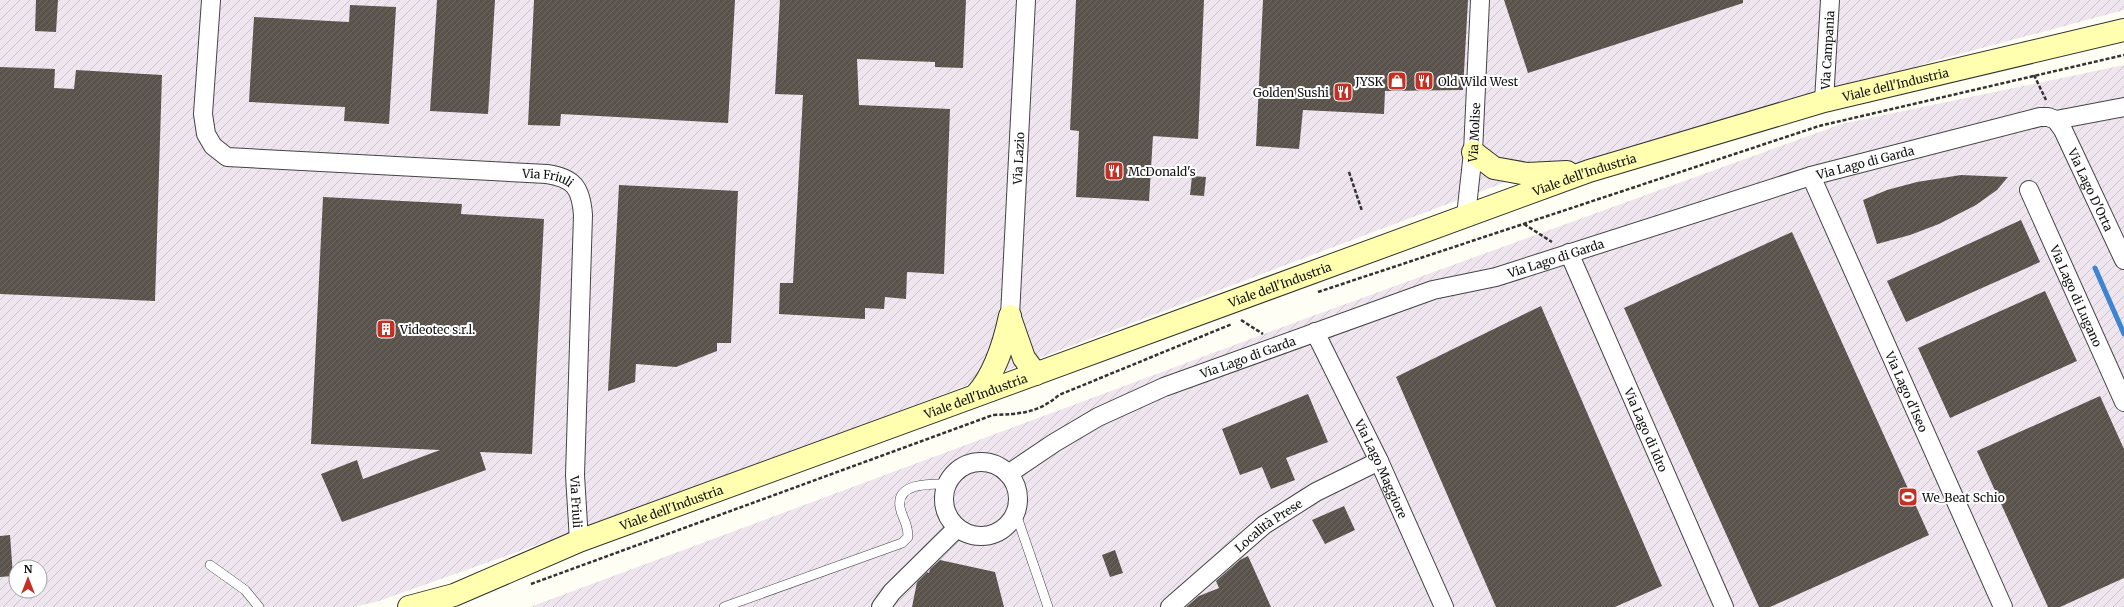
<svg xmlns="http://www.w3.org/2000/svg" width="2124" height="607" font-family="Merriweather,serif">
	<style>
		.industrial { fill: url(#industrial-furrows); fill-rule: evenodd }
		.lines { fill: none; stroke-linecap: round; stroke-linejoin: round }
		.stream { stroke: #3d85d0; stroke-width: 5 }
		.building { fill: url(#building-hatch) }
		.lane-casing { stroke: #444; stroke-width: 10 }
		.street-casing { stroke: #444; stroke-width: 20 }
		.secondary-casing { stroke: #333; stroke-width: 24 }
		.path { stroke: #333; stroke-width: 2.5; stroke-dasharray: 4 2; stroke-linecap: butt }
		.lane { stroke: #fff; stroke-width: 9 }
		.street { stroke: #fff; stroke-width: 18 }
		.secondary { stroke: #ffffaf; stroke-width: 22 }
		.labels { text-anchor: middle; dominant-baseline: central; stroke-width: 4; stroke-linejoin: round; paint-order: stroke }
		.street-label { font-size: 12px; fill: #111; stroke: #fff }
		.poi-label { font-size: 12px; fill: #111; stroke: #fff; text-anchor: start }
	</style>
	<defs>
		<pattern id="industrial-furrows" width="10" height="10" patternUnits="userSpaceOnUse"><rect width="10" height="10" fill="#efe5ef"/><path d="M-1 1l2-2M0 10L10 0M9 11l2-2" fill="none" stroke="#ccc3cc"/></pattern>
		<pattern id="building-hatch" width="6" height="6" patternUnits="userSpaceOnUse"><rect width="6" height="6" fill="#5a534c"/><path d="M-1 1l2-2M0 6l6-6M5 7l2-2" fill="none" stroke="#6d6762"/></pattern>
	</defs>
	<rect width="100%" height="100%" fill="#fffef4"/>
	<g class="industrial">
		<path d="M0 0H2124V10L1930 62 1824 101 1589 171 1527 174 652 504 376 602 354 607H0ZM16 567H40V591H16Z"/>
		<polygon points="2124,65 2124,607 530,607 1307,318 1841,124"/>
	</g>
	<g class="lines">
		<polyline class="stream" points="2095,268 2124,334"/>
	</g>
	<g class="building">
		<polygon points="36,0 58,0 56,32 35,31"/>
		<polygon points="437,0 495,0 488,114 430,111"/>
		<polygon points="534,0 735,0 728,123 561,114 560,126 528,125"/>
		<polygon points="780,0 966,0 963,68 935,67 935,62 857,59 859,105 950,109 944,274 907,272 906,299 885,297 884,309 865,308 865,319 779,314 780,283 793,283 803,95 775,94"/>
		<polygon points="1076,0 1204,0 1198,139 1153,136 1149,201 1076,197 1079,131 1070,130"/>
		<polygon points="1263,0 1468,0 1463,90 1385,91 1384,114 1303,110 1299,149 1256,146"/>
		<polygon points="1504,0 1743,0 1743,3 1528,73"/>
		<polygon points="350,5 396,7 389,124 344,121 345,107 249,102 254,17 349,22"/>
		<polygon points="0,67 55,69 54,88 74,89 76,70 162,75 155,301 0,294"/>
		<polygon points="1961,175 2008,177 1997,190 1976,205 1939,224 1910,235 1877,244 1863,200 1887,190 1917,182"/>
		<polygon points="1192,176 1206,177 1204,196 1190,195"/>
		<polygon points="619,185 738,191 731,343 717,343 717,351 676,367 636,364 635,382 608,391"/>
		<polygon points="323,197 462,204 461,214 544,219 532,454 480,452 486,470 342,522 321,474 357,460 363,479 440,450 311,444"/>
		<polygon points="2021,220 2040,262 1906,322 1887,281"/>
		<polygon points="1792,232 1929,535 1770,607 1759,607 1624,308"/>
		<polygon points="2045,291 2077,361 1950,418 1918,348"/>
		<polygon points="1541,306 1662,586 1615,607 1496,607 1396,377"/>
		<polygon points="1308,394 1328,442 1286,458 1295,480 1271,489 1262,467 1240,475 1222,429"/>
		<polygon points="2100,396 2124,449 2124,578 2060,607 2048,607 1977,451"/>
		<polygon points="1344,506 1355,530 1325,544 1312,520"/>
		<polygon points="10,535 13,576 0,577 0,536"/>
		<polygon points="1115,550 1123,573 1110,577 1102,555"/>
		<polygon points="1248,556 1271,607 1186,607 1199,596 1219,588 1216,581 1240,560"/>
		<polygon points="940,560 995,572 1004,607 912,607 917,582 927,572 929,573 930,569"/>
	</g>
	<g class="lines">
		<g class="lane-casing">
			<g id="lane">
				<polyline points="1016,514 1048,607"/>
				<polyline points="210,565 245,590 259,607"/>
				<path d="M724 607 902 543 908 537C908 522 902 519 900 507 896 482 932 484 947 484"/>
			</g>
		</g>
		<g class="street-casing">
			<g id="street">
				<path id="s1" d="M211 0 203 114 206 134 213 146 227 157 547 174C574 178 581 188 583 215L575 475 579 541"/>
				<path id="s2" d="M1824 101 1830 0"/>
				<path id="s3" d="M2056 120 2063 130 2124 260"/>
				<path id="s4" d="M1811 176 2003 607"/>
				<path id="s5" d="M2029 190 2124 402"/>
				<path id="s6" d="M1466 216 1473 152 1480 0"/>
				<path id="s7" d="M1569 253 1724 607"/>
				<path id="s8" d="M1010 316 1026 0"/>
				<path id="s9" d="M1315 332 1379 461 1444 607"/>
				<circle cx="981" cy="499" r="37"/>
				<path id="s10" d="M1008 474 1054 443 1098 417 1164 387 1433 290 1496 277 1811 176 2040 117H2048L2056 120 2124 107"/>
				<polyline points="881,607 892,592 957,528"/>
				<path id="s11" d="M1170 607 1264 525 1316 492 1379 461"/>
			</g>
		</g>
		<g class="secondary-casing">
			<g id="secondary">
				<polyline points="1473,152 1494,168 1527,174 1567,172"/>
				<polyline points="1010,318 1024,358 1036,374"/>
				<path d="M976 395C995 374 1004 344 1010 316"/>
				<path id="s12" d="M409 607 454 595 579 541 1589 171 1824 101 2124 30"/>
			</g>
		</g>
		<g class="path">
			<polyline points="2034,75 2046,100"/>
			<polyline points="1349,172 1362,211"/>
			<polyline points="1524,224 1552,242"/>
			<polyline points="1318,292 1819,126 2124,55"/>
			<polyline points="1241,320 1263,334"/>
			<path d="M531 584 993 415C1020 414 1038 413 1059 395L1232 324"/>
		</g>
		<use href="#lane" class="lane"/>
		<use href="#street" class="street"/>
		<use href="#secondary" class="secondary"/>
	</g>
	<defs>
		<g id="shop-square" transform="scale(1)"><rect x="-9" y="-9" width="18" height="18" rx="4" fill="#c52f24" stroke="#fff"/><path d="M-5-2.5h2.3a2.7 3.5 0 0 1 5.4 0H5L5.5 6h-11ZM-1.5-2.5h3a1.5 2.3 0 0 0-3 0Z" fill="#fff"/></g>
		<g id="restaurant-square" transform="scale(1)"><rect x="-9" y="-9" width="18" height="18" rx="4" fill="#c52f24" stroke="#fff"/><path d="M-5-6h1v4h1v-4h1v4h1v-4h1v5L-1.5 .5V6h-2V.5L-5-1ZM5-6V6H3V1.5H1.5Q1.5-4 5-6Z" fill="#fff"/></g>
		<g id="building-square" transform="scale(1)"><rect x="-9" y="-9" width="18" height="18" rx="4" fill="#c52f24" stroke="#fff"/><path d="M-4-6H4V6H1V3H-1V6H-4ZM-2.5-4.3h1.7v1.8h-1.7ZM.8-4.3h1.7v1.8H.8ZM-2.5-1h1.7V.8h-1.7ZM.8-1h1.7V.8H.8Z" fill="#fff"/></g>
		<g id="stadium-square" transform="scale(1)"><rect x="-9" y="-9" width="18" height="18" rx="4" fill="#c52f24" stroke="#fff"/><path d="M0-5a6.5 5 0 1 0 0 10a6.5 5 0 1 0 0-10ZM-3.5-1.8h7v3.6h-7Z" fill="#fff"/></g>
	</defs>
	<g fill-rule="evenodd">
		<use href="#shop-square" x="1397" y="81"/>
		<use href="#restaurant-square" x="1424" y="81"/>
		<use href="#restaurant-square" x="1343" y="92"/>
		<use href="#restaurant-square" x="1114" y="171"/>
		<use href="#building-square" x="386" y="329"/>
		<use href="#stadium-square" x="1908" y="497"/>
	</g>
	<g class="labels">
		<g class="street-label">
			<text stroke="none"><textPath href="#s2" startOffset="51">Via Campania</textPath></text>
			<text stroke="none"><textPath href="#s12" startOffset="1577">Viale dell'Industria</textPath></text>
			<text stroke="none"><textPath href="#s6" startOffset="84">Via Molise</textPath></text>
			<text stroke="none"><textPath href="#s8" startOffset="158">Via Lazio</textPath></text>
			<text stroke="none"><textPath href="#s10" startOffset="916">Via Lago di Garda</textPath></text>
			<text stroke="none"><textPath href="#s12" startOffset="1253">Viale dell'Industria</textPath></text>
			<text stroke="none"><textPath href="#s1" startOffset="488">Via Friuli</textPath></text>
			<text stroke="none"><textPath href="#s3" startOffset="78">Via Lago D'Orta</textPath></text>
			<text stroke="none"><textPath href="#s10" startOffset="592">Via Lago di Garda</textPath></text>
			<text stroke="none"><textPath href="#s12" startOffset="929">Viale dell'Industria</textPath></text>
			<text stroke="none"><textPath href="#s5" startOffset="116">Via Lago di Lugano</textPath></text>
			<text stroke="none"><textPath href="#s10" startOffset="268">Via Lago di Garda</textPath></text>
			<text stroke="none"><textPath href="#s4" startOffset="236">Via Lago d'Iseo</textPath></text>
			<text stroke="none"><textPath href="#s12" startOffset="605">Viale dell'Industria</textPath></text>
			<text stroke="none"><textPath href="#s7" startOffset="193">Via Lago di Idro</textPath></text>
			<text stroke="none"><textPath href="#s9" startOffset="152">Via Lago Maggiore</textPath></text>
			<text stroke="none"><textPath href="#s1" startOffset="835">Via Friuli</textPath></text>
			<text stroke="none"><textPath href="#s12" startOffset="281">Viale dell'Industria</textPath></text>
			<text stroke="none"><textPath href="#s11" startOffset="128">Località Prese</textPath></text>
		</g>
		<g class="poi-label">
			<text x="1383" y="81" text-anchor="end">JYSK</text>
			<text x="1438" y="81">Old Wild West</text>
			<text x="1329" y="92" text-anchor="end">Golden Sushi</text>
			<text x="1128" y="171">McDonald's</text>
			<text x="400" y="329">Videotec s.r.l.</text>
			<text x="1922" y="497">We_Beat Schio</text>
		</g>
	</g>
	<g transform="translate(28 579)"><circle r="19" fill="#ffffff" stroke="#a0a0a0"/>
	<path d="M0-3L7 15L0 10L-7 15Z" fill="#c52f24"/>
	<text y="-6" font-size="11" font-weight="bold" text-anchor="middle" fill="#111111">N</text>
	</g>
</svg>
